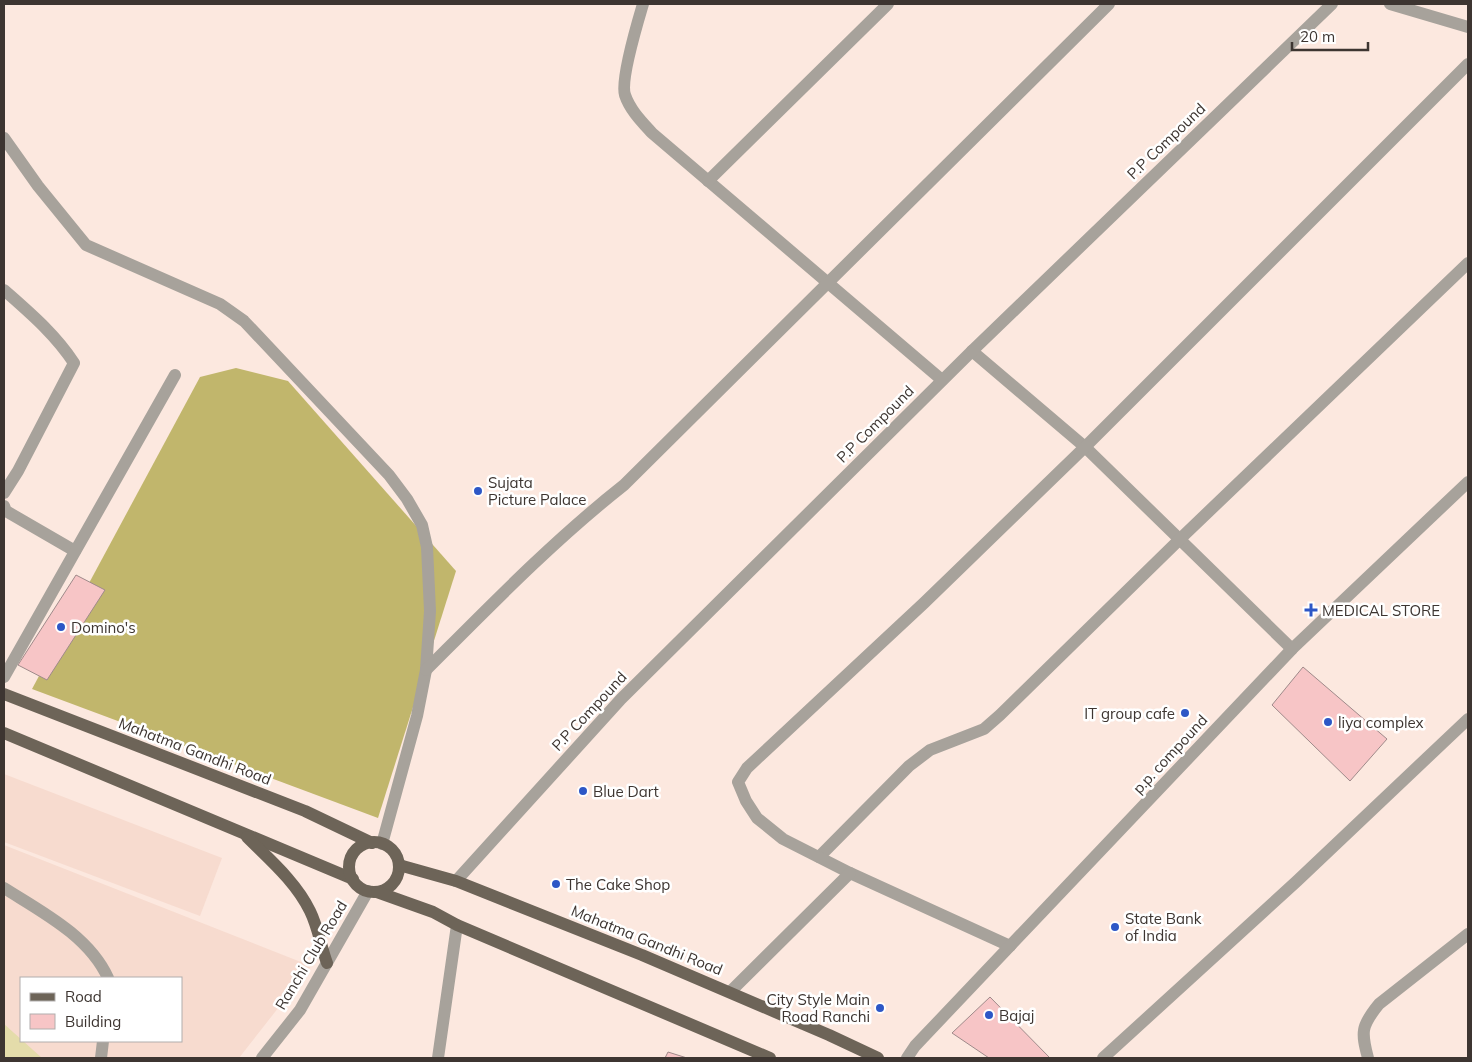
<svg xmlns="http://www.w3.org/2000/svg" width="1472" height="1062" font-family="Mulish,sans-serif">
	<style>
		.built { fill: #f7dbcf; fill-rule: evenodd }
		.green { fill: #e4dcaa }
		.forest { fill: #c1b66c }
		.building { fill: #f7c5c6; stroke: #9f8a8a }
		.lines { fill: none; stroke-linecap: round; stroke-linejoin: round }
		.minor { stroke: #a7a29b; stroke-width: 12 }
		.major { stroke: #6d6458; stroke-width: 12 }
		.poi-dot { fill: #2d57c6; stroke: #fff; stroke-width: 2 }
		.labels { text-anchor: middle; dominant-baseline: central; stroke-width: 5; stroke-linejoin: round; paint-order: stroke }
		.street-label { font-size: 15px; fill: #3d3531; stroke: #fff }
		.poi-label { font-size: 15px; fill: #3d3531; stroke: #fff; text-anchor: start }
	</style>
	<rect width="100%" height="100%" fill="#fce8df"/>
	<g class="built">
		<polygon points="4,774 222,858 200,916 4,842"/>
		<path d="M4 845 311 966 239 1058H4ZM21 978H181V1041H21Z"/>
	</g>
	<polygon class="green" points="4,1024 42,1058 4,1058"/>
	<polygon class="forest" points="236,368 288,381 456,571 378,818 32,689 200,377"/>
	<g class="building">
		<polygon points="76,575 105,590 47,680 18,665"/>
		<polygon points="1303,667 1387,739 1350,781 1272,705"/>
		<polygon points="990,997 1050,1058 989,1058 952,1033"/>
		<polygon points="668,1052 687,1058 665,1058"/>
	</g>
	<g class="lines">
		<g class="minor">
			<path d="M643 4C638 21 620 80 625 95 630 110 642 122 652 133L942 380"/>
			<polyline points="1390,4 1468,27"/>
			<polyline points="4,138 38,186 86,245 220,304 244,321 389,475 407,499 422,525 427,547 430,611 426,670 417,716 382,844"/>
			<polyline points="708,181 888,4"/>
			<path d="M4 290C30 313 55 334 74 363L18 471 4 493"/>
			<polyline points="972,351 1085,447 1292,649"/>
			<polyline points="4,506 6,511 75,551"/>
			<path d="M426 670C490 606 553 541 624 485L1109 4"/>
			<polyline points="4,677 175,375"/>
			<polyline points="819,857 909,766 930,750 984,729 1000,715 1180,539 1468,263"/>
			<polyline points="456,881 621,699 972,351 1332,4"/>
			<path d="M4 888C42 912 89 936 108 978"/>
			<polyline points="1010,946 850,873 783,839 757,818 746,801 738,782 747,768 924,603 1085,447 1468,64"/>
			<polyline points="730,992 850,873"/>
			<polyline points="101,1058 103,1041"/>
			<polyline points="262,1058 300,1010 368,891"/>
			<polyline points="438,1058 457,925"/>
			<polyline points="907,1058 915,1046 1292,649 1468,482"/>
			<polyline points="1103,1058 1297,881 1468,719"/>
			<path d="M1368 1058C1361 1032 1361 1026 1379 1004L1468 934"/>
		</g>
		<g class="major">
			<polyline points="4,694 305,811 372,843"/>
			<polyline points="4,733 353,879"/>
			<path d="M247 837C270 860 296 882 310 911 318 927 321 947 327 963"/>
			<circle cx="374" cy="867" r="25"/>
			<polyline points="399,865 456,881 642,955 829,1035 878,1058"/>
			<polyline points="377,892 433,912 457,925 770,1058"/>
		</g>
	</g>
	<g class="poi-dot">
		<circle cx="478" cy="491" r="5"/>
		<path d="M1308.5 602.5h5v5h5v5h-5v5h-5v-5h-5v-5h5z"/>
		<circle cx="61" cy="627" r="5"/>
		<circle cx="1185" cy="713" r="5"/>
		<circle cx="1328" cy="722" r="5"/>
		<circle cx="583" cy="791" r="5"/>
		<circle cx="556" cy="884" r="5"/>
		<circle cx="1115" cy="927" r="5"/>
		<circle cx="880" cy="1008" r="5"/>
		<circle cx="989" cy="1015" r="5"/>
	</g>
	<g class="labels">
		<g class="street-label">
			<text transform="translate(1166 141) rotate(-44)">P.P Compound</text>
			<text transform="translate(875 424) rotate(-45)">P.P Compound</text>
			<text transform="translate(589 711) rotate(-47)">P.P Compound</text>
			<text transform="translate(195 751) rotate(21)">Mahatma Gandhi Road</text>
			<text transform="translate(1170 754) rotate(-47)">p.p. compound</text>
			<text transform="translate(647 940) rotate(22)">Mahatma Gandhi Road</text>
			<text transform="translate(311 955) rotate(-59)">Ranchi Club Road</text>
		</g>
		<g class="poi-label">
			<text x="488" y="482">Sujata<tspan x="488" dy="17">Picture Palace</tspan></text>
			<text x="1322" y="610">MEDICAL STORE</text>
			<text x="71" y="627">Domino's</text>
			<text x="1175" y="713" text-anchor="end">IT group cafe</text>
			<text x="1338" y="722">liya complex</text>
			<text x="593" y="791">Blue Dart</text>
			<text x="566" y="884">The Cake Shop</text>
			<text x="1125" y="918">State Bank<tspan x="1125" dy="17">of India</tspan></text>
			<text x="870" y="999" text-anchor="end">City Style Main<tspan x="870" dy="17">Road Ranchi</tspan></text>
			<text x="999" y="1015">Bajaj</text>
		</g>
	</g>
	<rect width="1472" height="1062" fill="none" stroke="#3d3531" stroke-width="10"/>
	<rect x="20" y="977" width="162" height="65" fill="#ffffff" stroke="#b1aead"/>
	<rect x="30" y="993" width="25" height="8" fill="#6d6458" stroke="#b1aead"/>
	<text x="65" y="1002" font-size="15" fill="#3d3531">Road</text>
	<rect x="30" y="1014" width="25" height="15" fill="#f7c5c6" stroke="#b1aead"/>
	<text x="65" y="1027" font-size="15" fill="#3d3531">Building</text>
	<path d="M1292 42v8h76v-8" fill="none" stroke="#3d3531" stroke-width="2.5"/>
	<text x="1300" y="42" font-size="15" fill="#3d3531" stroke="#ffffff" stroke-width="4" paint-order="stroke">20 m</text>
</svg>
